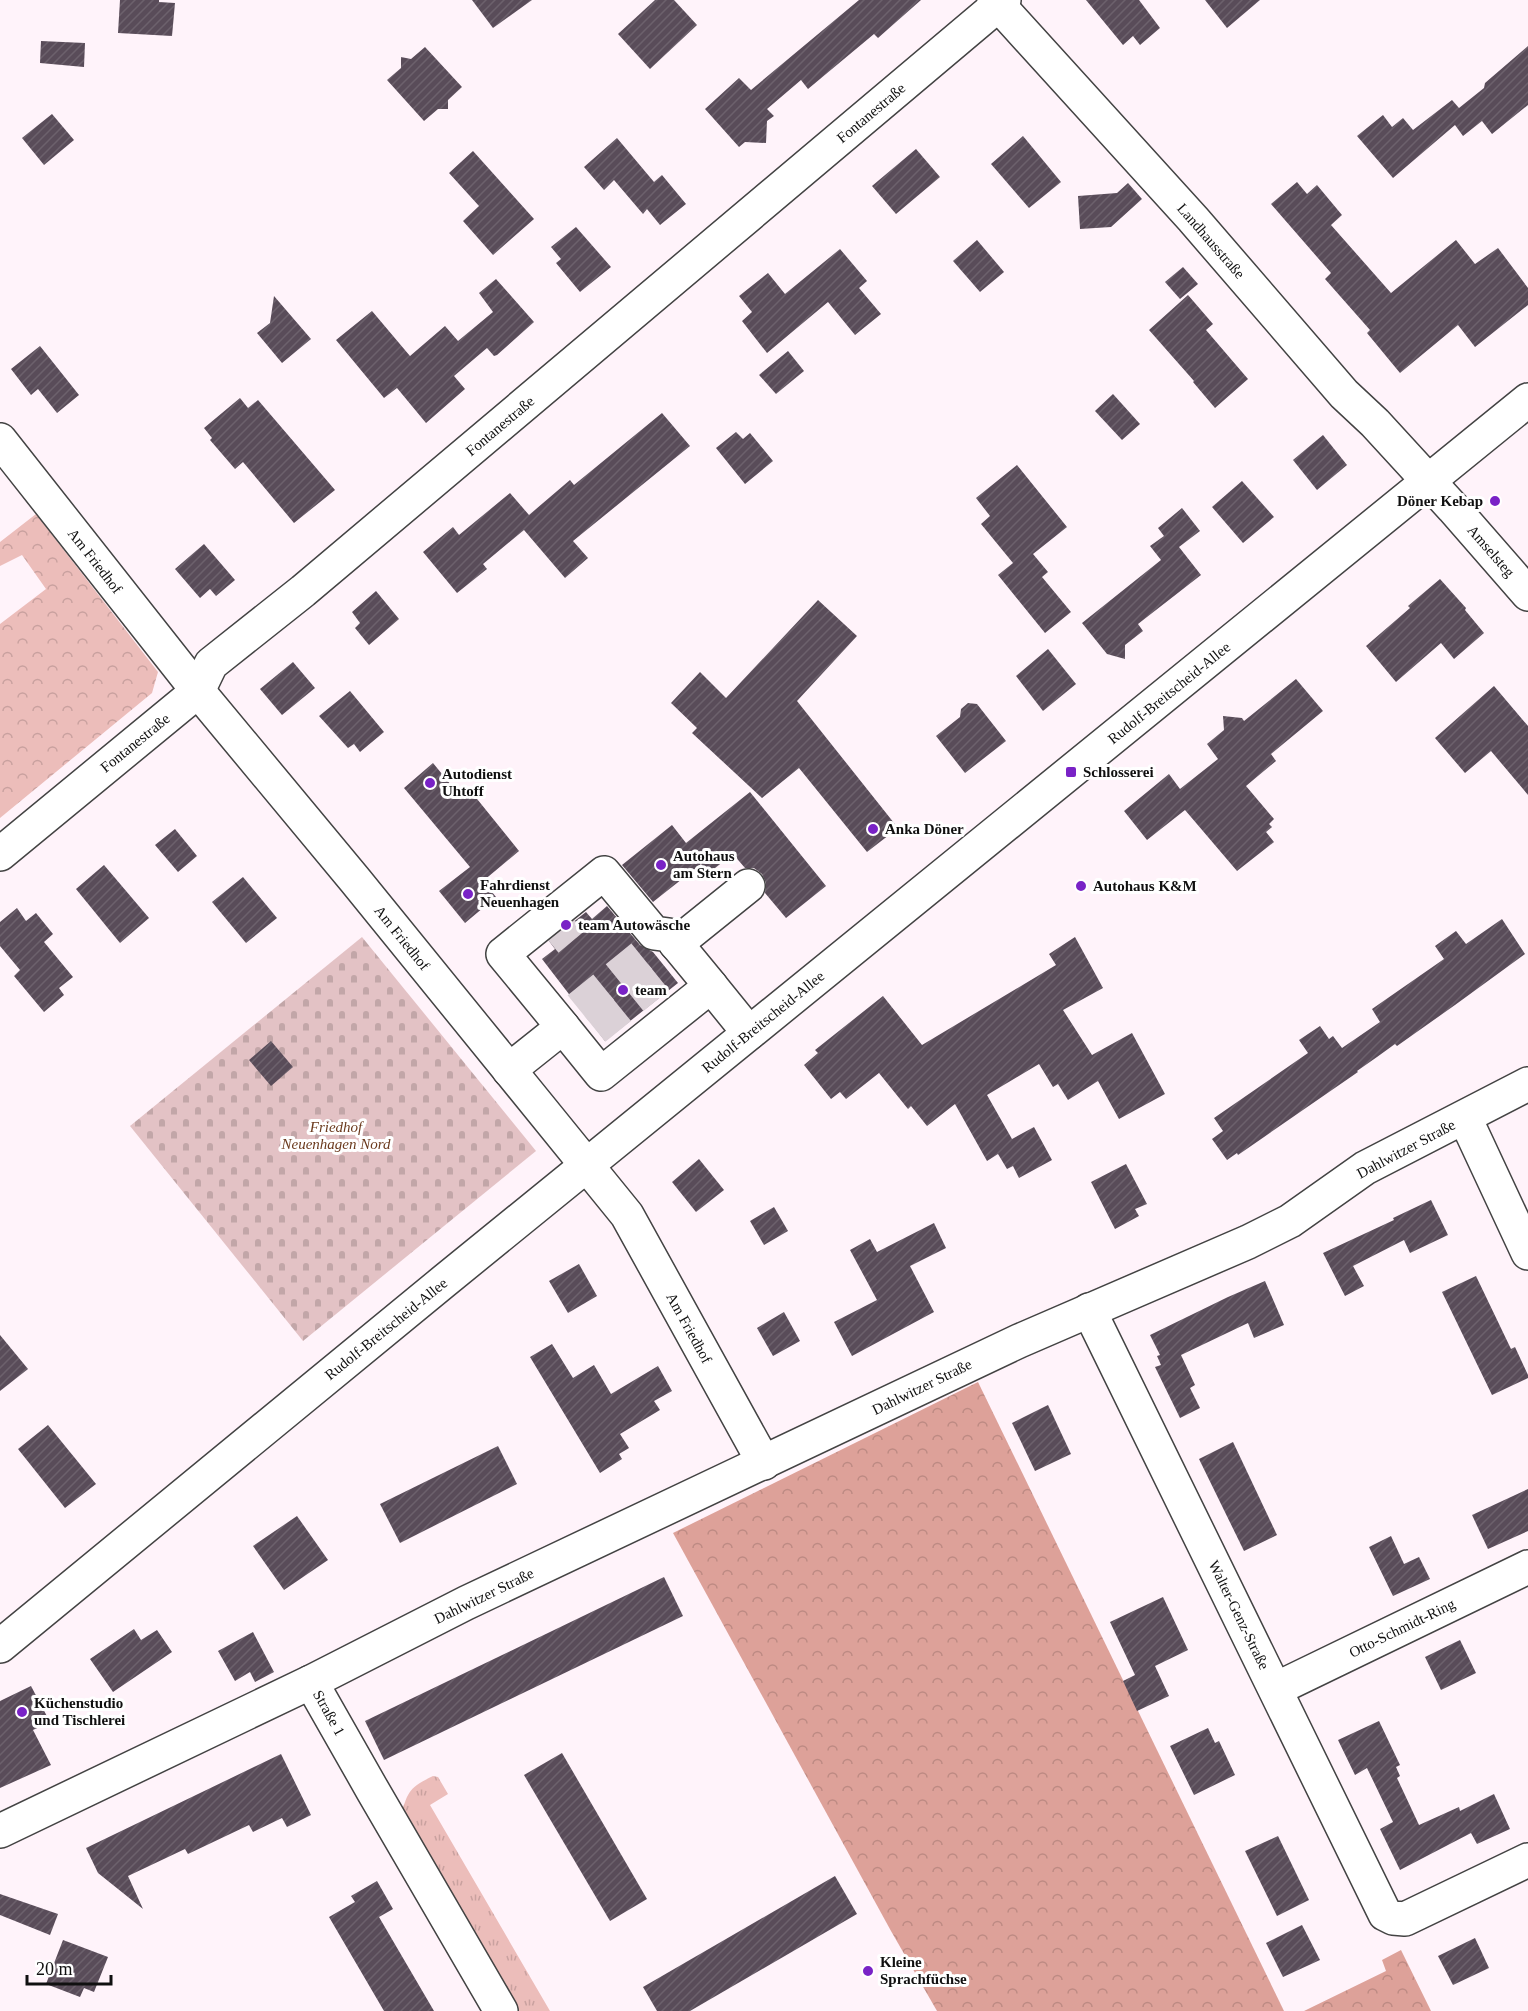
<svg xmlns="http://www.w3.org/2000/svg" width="1528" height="2011" font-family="Georgia,serif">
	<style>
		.grass { fill: url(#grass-tufts) }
		.forest { fill: url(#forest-crowns) }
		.cemetery { fill: url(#cemetery-stones) }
		.park { fill: url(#park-crowns) }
		.building { fill: url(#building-hatch) }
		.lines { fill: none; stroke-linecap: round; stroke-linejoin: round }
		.minor-tunnel { stroke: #dbd1d7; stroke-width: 33; stroke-dasharray: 33 16; stroke-linecap: butt }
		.minor-casing { stroke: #434343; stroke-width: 36 }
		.minor { stroke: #fff; stroke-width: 33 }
		.poi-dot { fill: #7922c6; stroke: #fff; stroke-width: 2 }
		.labels { text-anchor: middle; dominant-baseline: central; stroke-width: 6; stroke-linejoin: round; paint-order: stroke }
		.street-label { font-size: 15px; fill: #101010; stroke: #fff }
		.poi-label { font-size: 15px; font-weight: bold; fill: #101010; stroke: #fff; text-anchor: start }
		.park-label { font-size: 15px; font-style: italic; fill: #6b3a1d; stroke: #fff }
	</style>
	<defs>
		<pattern id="grass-tufts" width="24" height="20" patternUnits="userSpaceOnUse" patternTransform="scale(1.5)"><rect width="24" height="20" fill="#ecbdba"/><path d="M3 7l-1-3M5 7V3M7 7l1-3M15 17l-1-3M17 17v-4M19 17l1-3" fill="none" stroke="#c9a19f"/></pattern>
		<pattern id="forest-crowns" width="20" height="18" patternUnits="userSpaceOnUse" patternTransform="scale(1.5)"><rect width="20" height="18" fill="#dda199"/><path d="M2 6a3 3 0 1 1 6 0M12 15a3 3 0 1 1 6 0" fill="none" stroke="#bd8a83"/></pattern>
		<pattern id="cemetery-stones" width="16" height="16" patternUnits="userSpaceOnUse" patternTransform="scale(1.5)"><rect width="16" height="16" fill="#e3c2c5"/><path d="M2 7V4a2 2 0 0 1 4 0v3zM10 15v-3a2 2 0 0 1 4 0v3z" fill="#c2a6a8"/></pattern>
		<pattern id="park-crowns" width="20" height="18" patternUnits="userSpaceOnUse" patternTransform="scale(1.5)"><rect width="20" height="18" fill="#ecbdba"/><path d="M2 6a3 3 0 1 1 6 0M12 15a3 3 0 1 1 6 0" fill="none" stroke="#c9a19f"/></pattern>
		<pattern id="building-hatch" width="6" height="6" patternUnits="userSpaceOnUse" patternTransform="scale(1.5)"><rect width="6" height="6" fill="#594c59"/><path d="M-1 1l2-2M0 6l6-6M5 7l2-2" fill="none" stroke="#6c616c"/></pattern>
	</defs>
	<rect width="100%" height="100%" fill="#fff3fa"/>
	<path class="grass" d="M433 1776 438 1777 448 1794 430 1805 550 2011H512L400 1818C408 1792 408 1788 433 1776Z"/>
	<g class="forest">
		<polygon points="978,1382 1284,2011 937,2011 891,1931 673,1533"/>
		<polygon points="1401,1950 1431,2011 1304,2011 1386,1971 1382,1960"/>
	</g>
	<polygon class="cemetery" points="362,937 536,1151 303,1341 130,1126"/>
	<polygon class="park" points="36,514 158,672 152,693 0,818 0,624 46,589 22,555 0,566 0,542"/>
	<g class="building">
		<polygon points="120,0 159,0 159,2 175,3 172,36 118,33"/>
		<polygon points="472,0 532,0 493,28"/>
		<polygon points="655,0 674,0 697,25 650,69 618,34"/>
		<polygon points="859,0 921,0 878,38 874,34 808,89 801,80 767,109 774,116 767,121 766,143 745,142 739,147 705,109 739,78 751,90"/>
		<polygon points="1086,0 1139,0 1160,28 1140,45 1133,36 1123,45"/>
		<polygon points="1205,0 1260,0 1227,28"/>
		<polygon points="41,41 85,43 84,67 40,63"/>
		<polygon points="1528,46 1528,105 1492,134 1482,121 1463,136 1455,125 1393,178 1357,136 1383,115 1392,127 1403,118 1413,130 1452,100 1459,108 1484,88 1485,83"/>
		<polygon points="425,47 462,87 448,100 448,109 438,109 424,121 387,80 401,68 401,57 411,59"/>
		<polygon points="52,114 74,140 44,165 22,138"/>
		<polygon points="1023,136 1061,182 1029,208 991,164"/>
		<polygon points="617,138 654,182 662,175 686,204 660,225 647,209 643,214 614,180 604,190 584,167"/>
		<polygon points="916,149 940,177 896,214 872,186"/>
		<polygon points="473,151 534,219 493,255 463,221 479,206 449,173"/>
		<polygon points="1297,182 1307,194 1317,185 1342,215 1331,225 1391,293 1456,240 1475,264 1498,248 1528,288 1528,305 1475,347 1458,325 1400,373 1367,333 1370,330 1325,279 1331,273 1271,204"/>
		<polygon points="1128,183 1142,199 1111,227 1080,229 1078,196 1117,193"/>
		<polygon points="576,227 611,267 580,292 556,263 561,259 551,247"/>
		<polygon points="977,240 1004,272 980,292 953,261"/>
		<polygon points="840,249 867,281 859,288 881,314 855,335 828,302 767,353 742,321 752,312 739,296 768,273 785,294"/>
		<polygon points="1183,267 1198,284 1180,299 1165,282"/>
		<polygon points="496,279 534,322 497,355 494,356 487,348 454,376 465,389 426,423 397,388 384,398 336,340 372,311 410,356 445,326 458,341 493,312 479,293"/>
		<polygon points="1188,295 1213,324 1206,330 1248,379 1215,408 1193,382 1194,381 1149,330"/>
		<polygon points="274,296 311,339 282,363 257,333 270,323"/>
		<polygon points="40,346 79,395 57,413 38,389 31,395 11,369"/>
		<polygon points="788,351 804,371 776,394 759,375"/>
		<polygon points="1113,394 1140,424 1122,440 1095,411"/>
		<polygon points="240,398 248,408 258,400 335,490 294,523 243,462 235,469 210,440 212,438 204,428"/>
		<polygon points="662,413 690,446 573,541 588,558 565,578 524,530 483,564 487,569 457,593 423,552 453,527 459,535 510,493 529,515 570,480 574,485"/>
		<polygon points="736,432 743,439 750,433 773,461 745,484 716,448"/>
		<polygon points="1323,435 1347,465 1317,490 1293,460"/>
		<polygon points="1017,465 1067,527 1033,554 1048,572 1042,577 1071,612 1045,633 998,575 1013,563 981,524 990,516 976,498"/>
		<polygon points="1242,481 1274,517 1243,543 1212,507"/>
		<polygon points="1182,508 1200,531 1179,547 1201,575 1138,624 1143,631 1125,645 1125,659 1107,654 1082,623 1161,560 1150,546 1164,536 1158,528"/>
		<polygon points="204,544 235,580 216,596 210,589 200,598 175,569"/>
		<polygon points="1440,579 1466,608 1465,610 1484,633 1454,659 1441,643 1396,682 1366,646 1410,608 1408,606"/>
		<polygon points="376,591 399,619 369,645 355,628 360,623 352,612"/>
		<polygon points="818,600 857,636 797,701 898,828 867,852 799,768 762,798 692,733 697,728 671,703 700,672 726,698"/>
		<polygon points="1048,649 1076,684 1043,711 1016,676"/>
		<polygon points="293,662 315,688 282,715 260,689"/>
		<polygon points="1296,679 1323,711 1271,754 1276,761 1246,786 1274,819 1269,824 1272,827 1266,832 1274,842 1237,871 1185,810 1147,840 1124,811 1169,774 1180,789 1218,759 1207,744 1224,730 1223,716 1242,718 1244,721"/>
		<polygon points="1494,686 1528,726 1528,795 1491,751 1465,773 1435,738"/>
		<polygon points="350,691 384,732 360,752 354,744 348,748 319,716"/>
		<polygon points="968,703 977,704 1006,741 965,773 936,736 960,717 961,709"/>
		<polygon points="433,763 460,796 469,789 519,851 483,881 496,897 465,923 439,891 470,867 404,788"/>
		<polygon points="750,792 826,886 786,918 765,893 766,883 762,874 754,868 745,868 733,854 710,872 705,866 703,867 701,864 653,902 622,865 672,825 686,843"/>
		<polygon points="175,829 197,856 178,872 155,845"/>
		<polygon points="104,865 149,918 120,943 76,889"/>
		<polygon points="243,877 277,918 246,943 212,902"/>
		<polygon points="607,906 640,945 653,952 678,983 605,1041 542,959 555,949 549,941 586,912 592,919"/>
		<polygon points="17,908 26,921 36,913 53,934 44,942 73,977 59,988 64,995 44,1012 14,976 20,970 0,946 0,922"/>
		<polygon points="1502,919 1525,954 1455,1005 1397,1046 1395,1044 1377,1057 1357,1071 1358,1072 1238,1155 1237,1153 1227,1160 1212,1139 1223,1131 1214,1118 1308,1053 1299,1040 1320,1026 1329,1039 1333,1036 1342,1048 1380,1022 1372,1009 1444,959 1435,946 1456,931 1466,944"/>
		<polygon points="1075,937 1103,988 1063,1010 1092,1055 1132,1033 1165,1094 1119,1119 1098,1081 1068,1100 1058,1084 1053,1087 1039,1064 987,1095 1012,1139 1034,1127 1052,1160 1019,1178 1013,1166 1007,1169 998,1154 987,1161 955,1104 927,1126 911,1106 908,1109 879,1073 846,1099 840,1092 831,1099 804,1065 818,1053 815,1050 883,996 922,1045 1056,965 1049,954"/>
		<polygon points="271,1041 293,1067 271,1086 249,1060"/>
		<polygon points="699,1159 724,1190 696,1212 672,1182"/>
		<polygon points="1126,1164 1147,1204 1135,1209 1139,1216 1115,1229 1091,1182"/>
		<polygon points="1431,1200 1448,1235 1410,1253 1404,1240 1353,1266 1364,1286 1345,1296 1323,1253 1394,1220 1393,1218"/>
		<polygon points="774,1207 788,1231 764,1245 750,1221"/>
		<polygon points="934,1223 946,1248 910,1266 934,1312 852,1356 834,1322 877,1300 850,1250 870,1239 877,1252"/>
		<polygon points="579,1264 597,1296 568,1313 549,1281"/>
		<polygon points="1476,1276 1511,1349 1515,1347 1528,1375 1528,1378 1492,1395 1442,1292"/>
		<polygon points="1265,1281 1284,1325 1254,1338 1248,1323 1181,1355 1195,1385 1190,1388 1200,1408 1180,1418 1155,1367 1161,1365 1157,1356 1160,1355 1150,1335 1228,1297"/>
		<polygon points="784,1312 800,1341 773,1356 757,1328"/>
		<polygon points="0,1335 28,1369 0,1391"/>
		<polygon points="552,1344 573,1378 594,1365 611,1394 658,1366 672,1391 654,1401 660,1410 620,1434 629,1448 619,1454 622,1459 600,1473 530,1357"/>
		<polygon points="1048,1405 1071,1454 1035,1471 1012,1423"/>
		<polygon points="48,1425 96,1484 65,1508 18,1449"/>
		<polygon points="1233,1442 1277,1535 1244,1551 1199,1459"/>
		<polygon points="498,1446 517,1484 400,1543 380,1504"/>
		<polygon points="1528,1489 1528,1531 1488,1549 1472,1515"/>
		<polygon points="297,1516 328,1560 284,1590 253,1546"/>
		<polygon points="1391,1536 1404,1564 1419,1557 1430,1579 1393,1596 1369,1547"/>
		<polygon points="664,1577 683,1616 384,1760 365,1721"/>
		<polygon points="1163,1597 1188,1650 1155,1666 1169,1696 1137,1711 1123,1681 1135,1675 1110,1622"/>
		<polygon points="134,1629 141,1640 157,1630 172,1652 113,1692 90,1659"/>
		<polygon points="253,1632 274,1672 255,1682 250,1672 235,1681 218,1651"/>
		<polygon points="1460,1640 1476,1673 1441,1690 1425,1657"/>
		<polygon points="31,1686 50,1722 33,1730 51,1765 0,1788 0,1701"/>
		<polygon points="1379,1721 1400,1765 1396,1767 1400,1776 1397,1778 1419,1825 1459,1807 1460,1811 1494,1794 1510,1829 1477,1844 1471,1833 1400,1870 1380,1829 1393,1822 1367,1768 1355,1775 1338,1740"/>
		<polygon points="1208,1728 1215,1743 1219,1741 1235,1775 1194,1795 1170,1746"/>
		<polygon points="562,1753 647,1899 610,1921 524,1775"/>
		<polygon points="281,1754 311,1815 287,1827 282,1818 253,1832 249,1825 188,1854 185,1849 128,1876 143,1909 98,1873 86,1848"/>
		<polygon points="1278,1836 1309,1900 1277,1916 1245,1851"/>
		<polygon points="835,1876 857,1914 690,2011 657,2011 643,1987"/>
		<polygon points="377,1881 393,1909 379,1917 434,2011 384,2011 329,1917 355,1902 351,1896"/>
		<polygon points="0,1894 58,1914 50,1935 0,1915"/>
		<polygon points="1302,1925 1320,1960 1283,1977 1266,1943"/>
		<polygon points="1475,1938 1489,1968 1453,1985 1438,1956"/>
		<polygon points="63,1940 108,1957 94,1992 84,1988 80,1997 46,1984"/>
	</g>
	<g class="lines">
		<g class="minor-tunnel">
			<polyline points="548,940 584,910"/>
			<polyline points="578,1008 651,949"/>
			<polyline points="595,1029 668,970"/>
		</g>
		<g class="minor-casing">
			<g id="minor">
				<polyline points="994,0 1193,219 1344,394 1375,423 1453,508 1528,594"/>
				<polyline points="0,440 198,691 355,880 627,1215 764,1463"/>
				<polyline points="0,854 198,691 211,664 303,591 1004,0"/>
				<polyline points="676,944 748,886"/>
				<polyline points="563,1027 503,954 604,873 654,933 669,935 711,986"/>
				<polyline points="509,1070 563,1027 601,1074 711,986 749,1033"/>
				<polyline points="1465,1118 1528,1253"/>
				<polyline points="1089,1310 1385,1914 1393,1918 1405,1919 1528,1860"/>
				<polyline points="0,1646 443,1282 1528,400"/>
				<polyline points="311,1682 373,1791 501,2011"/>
				<polyline points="1276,1689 1528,1567"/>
				<polyline points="0,1831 311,1682 466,1603 1019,1341 1248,1242 1290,1221 1365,1168 1528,1084"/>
			</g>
		</g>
		<use href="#minor" class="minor"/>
	</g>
	<g class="poi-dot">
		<circle cx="1495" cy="501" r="6"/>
		<rect x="1065" y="766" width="12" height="12" rx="3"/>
		<circle cx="430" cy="783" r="6"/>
		<circle cx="873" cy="829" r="6"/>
		<circle cx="661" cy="865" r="6"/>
		<circle cx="1081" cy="886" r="6"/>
		<circle cx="468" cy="894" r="6"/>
		<circle cx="566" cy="925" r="6"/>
		<circle cx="623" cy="990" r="6"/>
		<circle cx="22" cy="1712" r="6"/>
		<circle cx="868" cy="1971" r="6"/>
	</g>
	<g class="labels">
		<g class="street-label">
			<text transform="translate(871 113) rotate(-40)">Fontanestraße</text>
			<text transform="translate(1211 241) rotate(49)">Landhausstraße</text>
			<text transform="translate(500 426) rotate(-40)">Fontanestraße</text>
			<text transform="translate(1491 551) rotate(49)">Amselsteg</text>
			<text transform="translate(95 561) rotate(52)">Am Friedhof</text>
			<text transform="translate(1169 693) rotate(-39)">Rudolf-Breitscheid-Allee</text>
			<text transform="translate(135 743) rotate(-39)">Fontanestraße</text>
			<text transform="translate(402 938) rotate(51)">Am Friedhof</text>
			<text transform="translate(763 1022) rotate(-39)">Rudolf-Breitscheid-Allee</text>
			<text transform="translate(1406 1149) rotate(-28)">Dahlwitzer Straße</text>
			<text transform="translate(689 1328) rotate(61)">Am Friedhof</text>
			<text transform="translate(386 1329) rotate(-39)">Rudolf-Breitscheid-Allee</text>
			<text transform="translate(922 1387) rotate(-26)">Dahlwitzer Straße</text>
			<text transform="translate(484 1596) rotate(-26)">Dahlwitzer Straße</text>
			<text transform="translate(1239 1615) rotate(64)">Walter-Genz-Straße</text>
			<text transform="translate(1402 1628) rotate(-26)">Otto-Schmidt-Ring</text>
			<text transform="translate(329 1713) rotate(61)">Straße 1</text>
		</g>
		<g class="poi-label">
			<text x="1483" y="501" text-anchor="end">Döner Kebap</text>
			<text x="1083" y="772">Schlosserei</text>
			<text x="442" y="774">Autodienst<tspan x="442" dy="17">Uhtoff</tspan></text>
			<text x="885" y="829">Anka Döner</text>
			<text x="673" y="856">Autohaus<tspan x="673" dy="17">am Stern</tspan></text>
			<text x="480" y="885">Fahrdienst<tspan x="480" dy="17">Neuenhagen</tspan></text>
			<text x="1093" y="886">Autohaus K&amp;M</text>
			<text x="578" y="925">team Autowäsche</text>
			<text x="635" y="990">team</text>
			<text x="34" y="1703">Küchenstudio<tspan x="34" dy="17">und Tischlerei</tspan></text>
			<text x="880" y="1962">Kleine<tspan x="880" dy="17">Sprachfüchse</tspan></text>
		</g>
		<g class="park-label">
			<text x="336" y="1127">Friedhof<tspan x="336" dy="17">Neuenhagen Nord</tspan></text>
		</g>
	</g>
	<path d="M27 1975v9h84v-9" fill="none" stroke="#101010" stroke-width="3"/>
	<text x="36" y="1975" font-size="18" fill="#101010" stroke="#ffffff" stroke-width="4.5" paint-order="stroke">20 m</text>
</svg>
